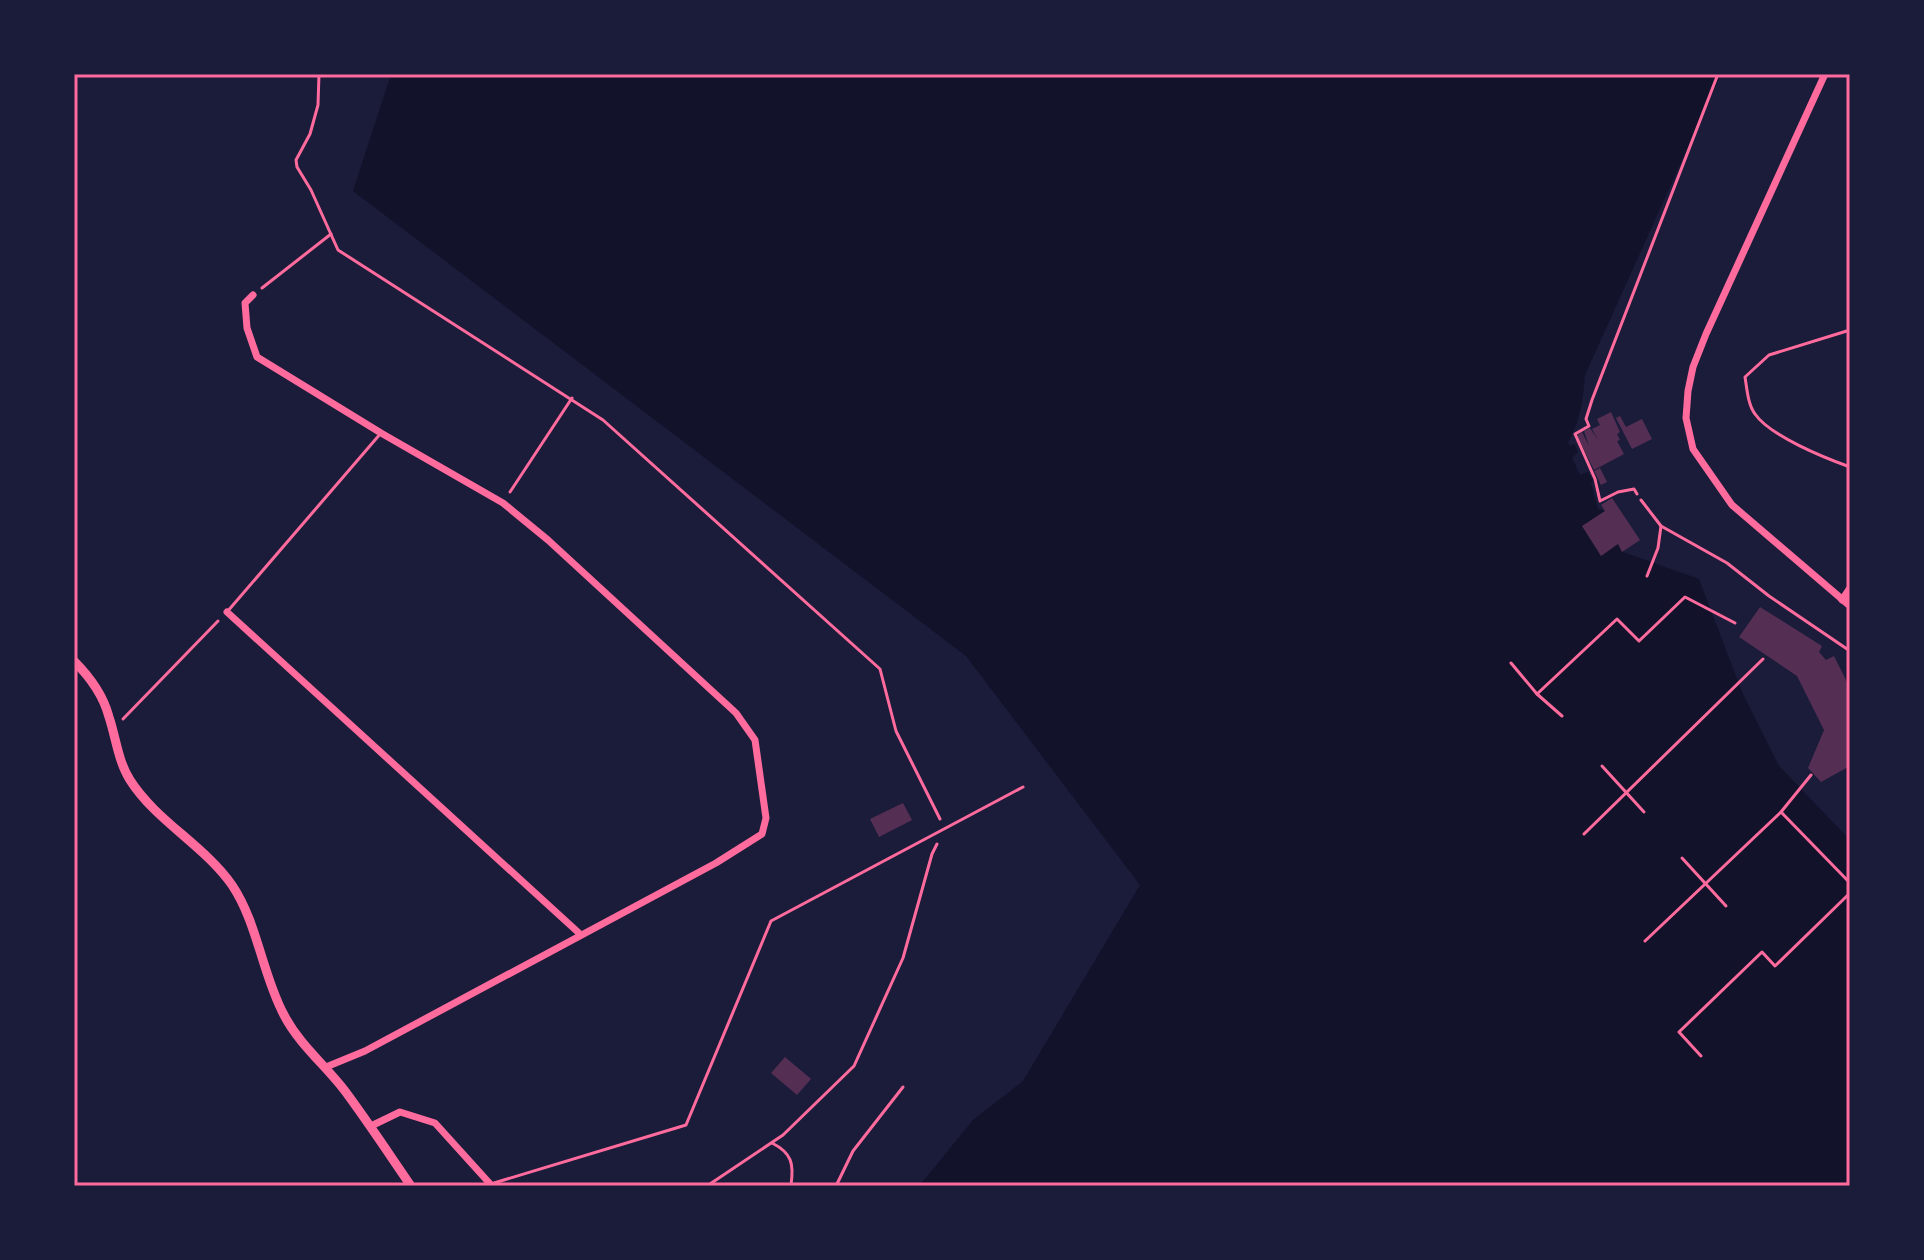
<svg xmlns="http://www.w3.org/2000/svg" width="1924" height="1260" font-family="'Titillium Web',sans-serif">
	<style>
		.water { fill: #12122b }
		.building { fill: #542f53 }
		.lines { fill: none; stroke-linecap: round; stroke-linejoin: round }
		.path { stroke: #ff6b9d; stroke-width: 3 }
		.service { stroke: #ff6b9d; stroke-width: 3 }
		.minor { stroke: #ff6b9d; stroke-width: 7 }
		.tertiary { stroke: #ff6b9d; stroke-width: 9 }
		.neatline { fill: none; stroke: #ff6b9d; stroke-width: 3 }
	</style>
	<rect width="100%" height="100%" fill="#1b1b3a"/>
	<path class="water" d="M391 74H1721L1585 375C1583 401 1580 421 1568 443L1570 446 1574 444 1578 452 1572 458 1580 475 1588 472 1593 480 1591 483 1598 509 1605 511 1623 552 1699 579 1742 692 1779 766 1850 840V1186H919L974 1119 1023 1081 1140 885 966 656 353 191Z"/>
	<g class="building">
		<polygon points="1611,412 1620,432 1617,434 1620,440 1617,441 1624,454 1594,470 1577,436 1582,432 1589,446 1584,431 1590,428 1598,440 1592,429 1600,425 1597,419"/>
		<polygon points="1620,416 1626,427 1642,419 1652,439 1632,449 1616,418"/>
		<polygon points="1600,468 1607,482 1601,485 1594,471"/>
		<polygon points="1612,498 1640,540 1622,552 1618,544 1601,556 1582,526 1605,511 1601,505"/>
		<polygon points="1760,607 1822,646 1819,652 1826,660 1834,656 1850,688 1850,766 1821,782 1808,768 1824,730 1797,676 1739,637"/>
		<polygon points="903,803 912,820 879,837 870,819"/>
		<polygon points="785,1057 811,1079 797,1095 771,1073"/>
	</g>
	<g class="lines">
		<g class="path">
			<polyline points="319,74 318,105 310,134 296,160 297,167 311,190 338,250 603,420 880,669 896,731 940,819"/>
			<polyline points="262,288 331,234"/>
			<path d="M1850 330 1769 355 1745 377C1747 389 1748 405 1755 414 1770 436 1825 458 1850 467"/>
			<polyline points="510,492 572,398"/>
			<polyline points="1637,494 1634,489 1618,492 1600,501 1595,479 1575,434 1589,426 1586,419 1592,400 1718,74"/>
			<polyline points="1511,663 1537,694 1562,716"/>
			<polyline points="1537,694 1617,619 1639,641 1685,597 1735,623"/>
			<polyline points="123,719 218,621"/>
			<polyline points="1602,766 1644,812"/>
			<polyline points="1781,812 1850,883"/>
			<polyline points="1584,834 1763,659"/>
			<polyline points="1682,858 1726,906"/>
			<polyline points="1645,941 1781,812 1811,775"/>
			<polyline points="1701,1056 1679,1032 1762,952 1775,966 1850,893"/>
			<path d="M772 1143C792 1153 794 1164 791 1185"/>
			<polyline points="707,1186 783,1135 854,1066 903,958 932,854 937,844"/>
			<polyline points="836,1186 853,1151 903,1087"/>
		</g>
		<g class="service">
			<polyline points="1641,500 1661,526 1727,563 1769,596 1850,651"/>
			<polyline points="1647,576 1658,548 1661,526"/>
			<polyline points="227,612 381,433"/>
			<polyline points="494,1183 686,1125 771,921 1023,787"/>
		</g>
		<g class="minor">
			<polyline points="1825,74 1706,334 1693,367 1688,391 1686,418 1693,449 1732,505 1850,606"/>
			<polyline points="253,295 245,303 247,328 257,357 381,433 503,503 548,540 736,713 755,740 766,818 762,834 716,863 365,1051 326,1067"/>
			<polyline points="1842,600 1850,588"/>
			<polyline points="227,612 580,934"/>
			<polyline points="371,1126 400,1112 435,1123 492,1186"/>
		</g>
		<path class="tertiary" d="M74 661C90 677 103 694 109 717 116 738 118 761 130 780 156 821 204 845 232 885 258 924 262 974 284 1015 299 1044 325 1065 345 1091 368 1122 389 1154 411 1186"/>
	</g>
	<rect width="1924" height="1260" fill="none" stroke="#1b1b3a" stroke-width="152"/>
	<rect x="76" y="76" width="1772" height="1108" class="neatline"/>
</svg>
